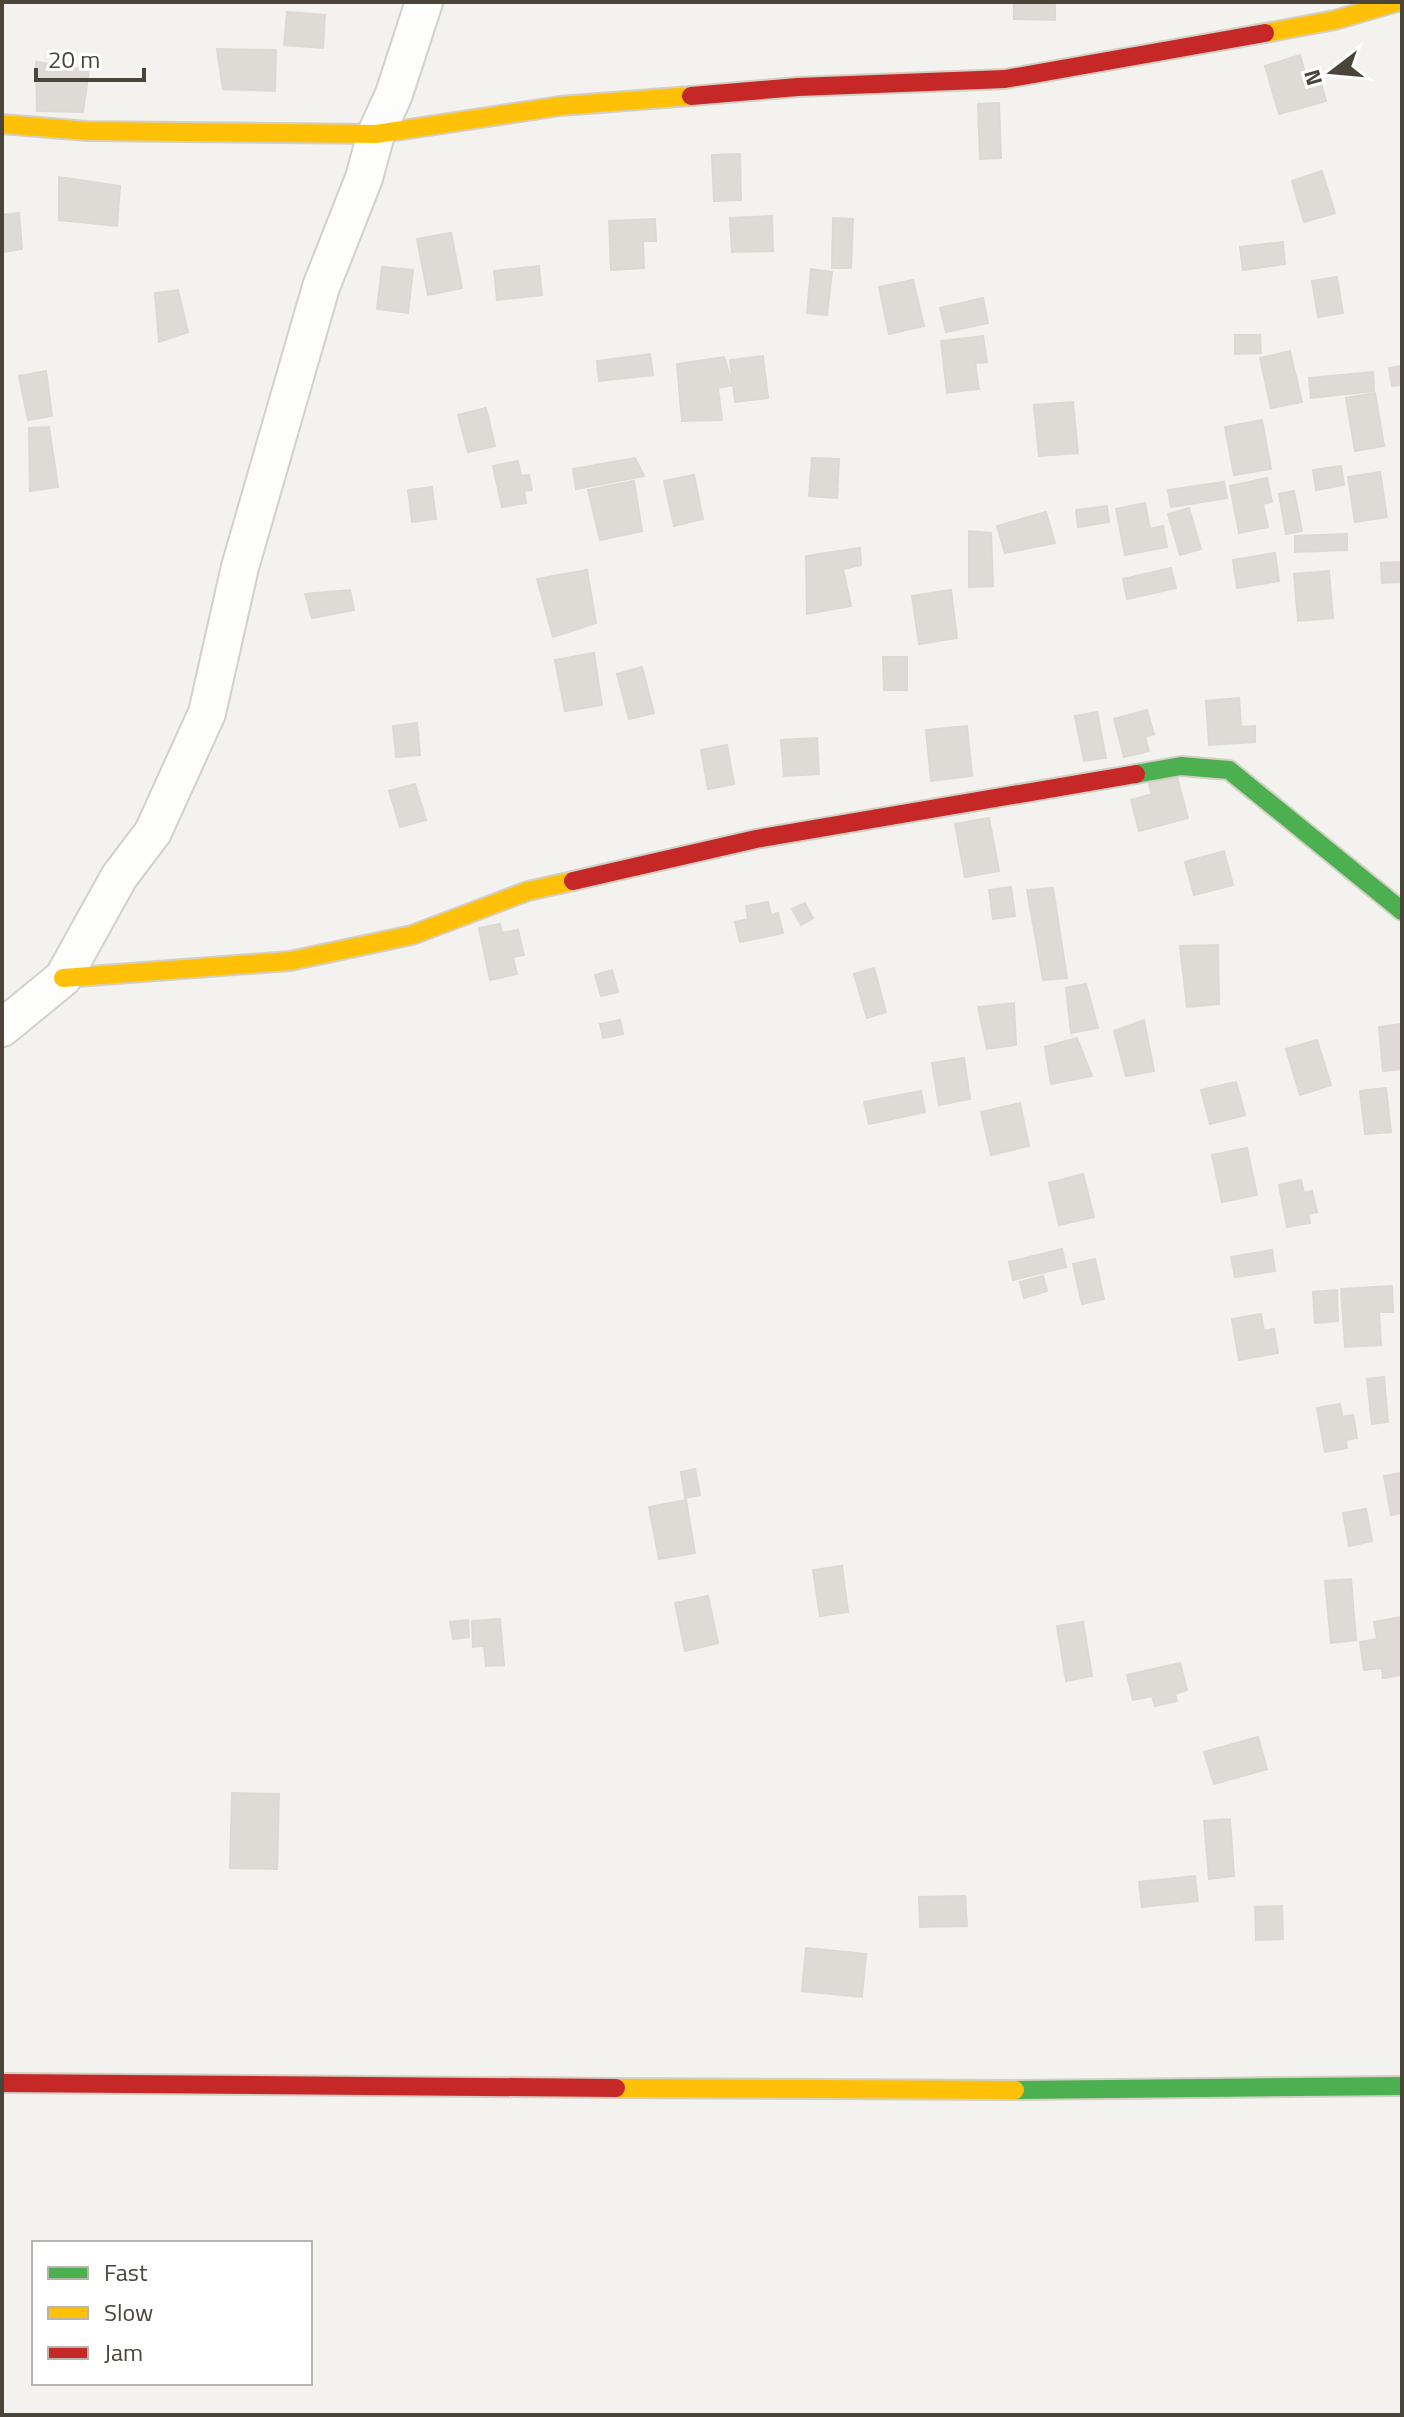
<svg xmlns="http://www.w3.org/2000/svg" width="1404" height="2417" font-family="'Titillium Web',sans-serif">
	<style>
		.building { fill: #dedbd6; stroke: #dcd9d4; stroke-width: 2 }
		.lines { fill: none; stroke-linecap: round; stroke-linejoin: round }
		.street-casing { stroke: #d2d0cb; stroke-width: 40 }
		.fast-casing { stroke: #d3cfc5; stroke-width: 22 }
		.slow-casing { stroke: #d3cfc5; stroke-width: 22 }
		.jam-casing { stroke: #d3cfc5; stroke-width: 22 }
		.street { stroke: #fdfdfc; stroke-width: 36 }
		.fast { stroke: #4caf50; stroke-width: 18 }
		.slow { stroke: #ffc107; stroke-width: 18 }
		.jam { stroke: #c62828; stroke-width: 18 }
	</style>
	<rect width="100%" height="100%" fill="#f4f2ee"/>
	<g class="building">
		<polygon points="1014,2 1055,2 1055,20 1014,19"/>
		<polygon points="287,12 325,15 323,48 284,45"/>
		<polygon points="217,49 276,50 275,91 223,89"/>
		<polygon points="1300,55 1306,77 1318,73 1326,101 1279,114 1265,66"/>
		<polygon points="36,62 89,70 83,112 37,111"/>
		<polygon points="999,103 1001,158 980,159 978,104"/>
		<polygon points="740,154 741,200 714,201 712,155"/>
		<polygon points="1322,171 1335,213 1304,222 1292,181"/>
		<polygon points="59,177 120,186 117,226 59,220"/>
		<polygon points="19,213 22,249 2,252 2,215"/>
		<polygon points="772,216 773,251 732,252 730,218"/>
		<polygon points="833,218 853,219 851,268 832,268"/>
		<polygon points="655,219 656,241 643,241 644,268 611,270 609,221"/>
		<polygon points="451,233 462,288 428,295 417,239"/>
		<polygon points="1283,242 1285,264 1243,270 1240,247"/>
		<polygon points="539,266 542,295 497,300 494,271"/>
		<polygon points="382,267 413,270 408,313 377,309"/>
		<polygon points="811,269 832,272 827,315 807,313"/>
		<polygon points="1337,277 1343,313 1318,317 1312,281"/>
		<polygon points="913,280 924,326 889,334 879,287"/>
		<polygon points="178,290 188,332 159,342 155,293"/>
		<polygon points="983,298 988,323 946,332 940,308"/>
		<polygon points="1235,335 1260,335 1261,353 1235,354"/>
		<polygon points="983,336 987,362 975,363 979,389 947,393 941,341"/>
		<polygon points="1290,351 1302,402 1271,408 1260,358"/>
		<polygon points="650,354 653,375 599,381 597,361"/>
		<polygon points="763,356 768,398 735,402 730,360"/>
		<polygon points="724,357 733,385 718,388 722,420 682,421 677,364"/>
		<polygon points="1402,366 1402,385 1392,386 1389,368"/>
		<polygon points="46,371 52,416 28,420 19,376"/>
		<polygon points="1373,372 1374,391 1311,398 1309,378"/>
		<polygon points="1375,393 1384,446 1355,451 1346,398"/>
		<polygon points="1073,402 1078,453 1039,456 1034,405"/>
		<polygon points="486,408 495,446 468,452 458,415"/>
		<polygon points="1262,420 1271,469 1234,475 1225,427"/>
		<polygon points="49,427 58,487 30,491 29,428"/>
		<polygon points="635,458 644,476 576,489 573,469"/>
		<polygon points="812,458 839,459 837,498 809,496"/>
		<polygon points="518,461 521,476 529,475 532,490 524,491 526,503 502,507 493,466"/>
		<polygon points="1341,466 1344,485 1316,490 1313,470"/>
		<polygon points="1380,472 1387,517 1355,522 1348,477"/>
		<polygon points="694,475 703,519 674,526 664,481"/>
		<polygon points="1267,478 1272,502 1263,504 1268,527 1239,533 1230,486"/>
		<polygon points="634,481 642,531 600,540 588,490"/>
		<polygon points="1224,482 1227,498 1171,507 1168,490"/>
		<polygon points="432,487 436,519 412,522 408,490"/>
		<polygon points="1294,491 1302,531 1286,534 1279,494"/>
		<polygon points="1145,503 1150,529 1163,526 1167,547 1125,555 1116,509"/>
		<polygon points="1107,506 1109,522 1078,527 1076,510"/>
		<polygon points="1189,508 1201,549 1180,555 1168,514"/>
		<polygon points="1046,512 1055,543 1005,553 997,526"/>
		<polygon points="969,531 991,533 993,586 969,587"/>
		<polygon points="1347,534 1347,550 1295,552 1295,536"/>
		<polygon points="860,548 861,565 843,569 851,606 807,614 806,556"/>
		<polygon points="1275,553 1279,581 1237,588 1233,560"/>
		<polygon points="1402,562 1402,582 1382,583 1381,563"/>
		<polygon points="1171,568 1176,588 1127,599 1123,579"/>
		<polygon points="587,570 596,623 553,637 537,579"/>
		<polygon points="1329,571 1333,618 1298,621 1294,574"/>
		<polygon points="350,590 354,610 312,618 305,594"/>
		<polygon points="951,590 957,638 919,644 912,596"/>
		<polygon points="594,653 602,705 565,711 555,660"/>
		<polygon points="883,657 907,657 907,690 884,690"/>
		<polygon points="642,667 654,713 629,719 617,674"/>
		<polygon points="1239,698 1241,727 1255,726 1255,742 1209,745 1206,701"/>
		<polygon points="1147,710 1154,734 1145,737 1149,751 1124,757 1114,719"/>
		<polygon points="1097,712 1106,758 1084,761 1075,716"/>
		<polygon points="417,723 420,755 396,757 393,726"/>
		<polygon points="967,726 972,776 931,781 926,730"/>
		<polygon points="817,738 819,774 784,776 781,740"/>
		<polygon points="727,745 734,784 708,789 701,750"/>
		<polygon points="1177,777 1188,818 1139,831 1131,800 1152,794 1149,784"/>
		<polygon points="415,784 426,820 400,827 389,791"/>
		<polygon points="989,818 999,871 965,877 955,824"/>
		<polygon points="1224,851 1233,885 1194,895 1185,862"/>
		<polygon points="1011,887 1015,916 993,919 989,890"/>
		<polygon points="1053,888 1067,978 1043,980 1027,890"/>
		<polygon points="768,902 771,915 778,913 783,933 740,942 735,922 748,919 746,906"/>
		<polygon points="805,903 813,918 801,925 792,909"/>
		<polygon points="500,924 502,933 518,930 524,955 513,957 517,974 490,980 479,928"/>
		<polygon points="1218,945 1219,1004 1187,1007 1180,946"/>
		<polygon points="874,968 886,1012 867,1018 854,974"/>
		<polygon points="612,970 618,992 601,996 595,975"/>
		<polygon points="1086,984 1098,1028 1071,1033 1066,988"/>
		<polygon points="1014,1003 1016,1045 987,1049 978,1007"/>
		<polygon points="620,1020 623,1034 603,1038 600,1024"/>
		<polygon points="1144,1020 1154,1071 1126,1076 1114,1031"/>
		<polygon points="1402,1024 1402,1069 1383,1071 1379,1027"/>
		<polygon points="1077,1038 1092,1076 1051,1084 1045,1047"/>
		<polygon points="1317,1040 1331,1085 1300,1095 1286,1049"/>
		<polygon points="964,1058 970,1099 939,1105 932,1063"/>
		<polygon points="1236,1082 1245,1115 1210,1124 1201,1090"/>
		<polygon points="1386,1088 1391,1132 1365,1134 1360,1091"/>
		<polygon points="921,1091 925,1112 869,1124 864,1102"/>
		<polygon points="1020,1103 1029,1146 991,1155 981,1112"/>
		<polygon points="1247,1148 1257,1195 1222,1202 1212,1155"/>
		<polygon points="1083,1174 1094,1217 1059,1225 1049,1183"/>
		<polygon points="1301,1180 1304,1193 1312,1191 1317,1212 1308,1214 1310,1223 1287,1227 1279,1185"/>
		<polygon points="1062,1249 1066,1267 1013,1280 1009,1262"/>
		<polygon points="1272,1250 1275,1271 1235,1277 1231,1257"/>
		<polygon points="1095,1259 1104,1299 1082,1304 1073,1264"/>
		<polygon points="1043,1276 1047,1291 1024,1298 1020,1282"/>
		<polygon points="1392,1286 1393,1312 1379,1312 1381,1345 1345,1347 1341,1289"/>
		<polygon points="1337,1290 1338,1321 1315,1323 1313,1292"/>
		<polygon points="1261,1314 1264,1331 1274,1329 1278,1353 1239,1360 1232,1319"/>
		<polygon points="1384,1377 1388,1422 1372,1424 1367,1379"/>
		<polygon points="1340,1404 1342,1417 1353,1415 1357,1438 1346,1440 1347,1448 1325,1452 1317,1408"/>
		<polygon points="695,1469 700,1495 685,1498 681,1472"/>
		<polygon points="1402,1473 1402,1513 1391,1515 1384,1476"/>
		<polygon points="686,1500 695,1553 659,1559 649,1507"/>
		<polygon points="1366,1509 1372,1541 1349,1546 1343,1513"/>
		<polygon points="842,1566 848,1612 820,1616 813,1570"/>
		<polygon points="1351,1579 1356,1640 1331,1643 1325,1581"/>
		<polygon points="708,1596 718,1643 685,1651 675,1603"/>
		<polygon points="1402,1617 1402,1675 1383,1678 1382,1668 1364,1670 1360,1642 1377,1639 1374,1622"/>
		<polygon points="500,1619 504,1665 486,1666 484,1646 473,1647 472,1621"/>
		<polygon points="468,1620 469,1637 453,1639 450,1622"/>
		<polygon points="1083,1622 1092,1676 1066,1681 1057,1626"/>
		<polygon points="1180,1663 1187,1690 1175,1694 1177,1701 1155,1706 1152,1696 1133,1700 1127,1675"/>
		<polygon points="1258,1737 1267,1769 1214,1784 1204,1752"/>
		<polygon points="232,1793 279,1794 277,1869 230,1868"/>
		<polygon points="1230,1819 1234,1876 1209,1879 1204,1821"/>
		<polygon points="1195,1876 1198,1901 1142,1907 1139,1882"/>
		<polygon points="965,1896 967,1926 920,1927 919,1897"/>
		<polygon points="1282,1906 1283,1939 1256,1940 1255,1907"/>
		<polygon points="806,1948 866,1954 862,1997 802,1991"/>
	</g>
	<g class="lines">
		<g class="street-casing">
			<polyline id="street" points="2,1028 63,978 119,877 153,832 207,713 240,567 321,287 364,178 376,134 394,94 424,2"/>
		</g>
		<g class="fast-casing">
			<g id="fast">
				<polyline points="1136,774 1181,766 1229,770 1402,911"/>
				<polyline points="1015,2090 1402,2086"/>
			</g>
		</g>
		<g class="slow-casing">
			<g id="slow">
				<polyline points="1265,33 1335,20 1397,2"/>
				<polyline points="2,124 87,131 376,134 560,106 691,96"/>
				<polyline points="63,978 290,961 412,935 528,891 573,881"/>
				<polyline points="616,2088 1015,2090"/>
			</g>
		</g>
		<g class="jam-casing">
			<g id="jam">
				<polyline points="691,96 798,87 1005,79 1265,33"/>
				<polyline points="573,881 756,839 1136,774"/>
				<polyline points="2,2083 616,2088"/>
			</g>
		</g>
		<use href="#street" class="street"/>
		<use href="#fast" class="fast"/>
		<use href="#slow" class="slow"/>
		<use href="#jam" class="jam"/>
	</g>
	<rect width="1404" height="2417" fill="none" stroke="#4b4439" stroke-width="8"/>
	<rect x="32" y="2241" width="280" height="144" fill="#ffffff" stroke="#b7b4b0" stroke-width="2"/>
	<rect x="48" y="2267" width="40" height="12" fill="#4caf50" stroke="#b7b4b0" stroke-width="2"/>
	<text x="104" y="2281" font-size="24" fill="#4b4439">Fast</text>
	<rect x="48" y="2307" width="40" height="12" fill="#ffc107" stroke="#b7b4b0" stroke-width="2"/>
	<text x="104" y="2321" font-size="24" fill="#4b4439">Slow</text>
	<rect x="48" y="2347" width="40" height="12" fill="#c62828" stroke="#b7b4b0" stroke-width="2"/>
	<text x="104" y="2361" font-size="24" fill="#4b4439">Jam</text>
	<g transform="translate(1332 72) rotate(254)" stroke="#ffffff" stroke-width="6" paint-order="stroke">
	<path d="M0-6L14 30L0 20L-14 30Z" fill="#4b4439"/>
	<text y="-12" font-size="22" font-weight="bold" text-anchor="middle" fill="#4b4439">N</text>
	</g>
	<path d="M36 68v12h108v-12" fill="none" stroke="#4b4439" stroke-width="4"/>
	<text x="48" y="68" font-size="24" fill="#4b4439" stroke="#ffffff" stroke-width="6" paint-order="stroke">20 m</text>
</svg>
